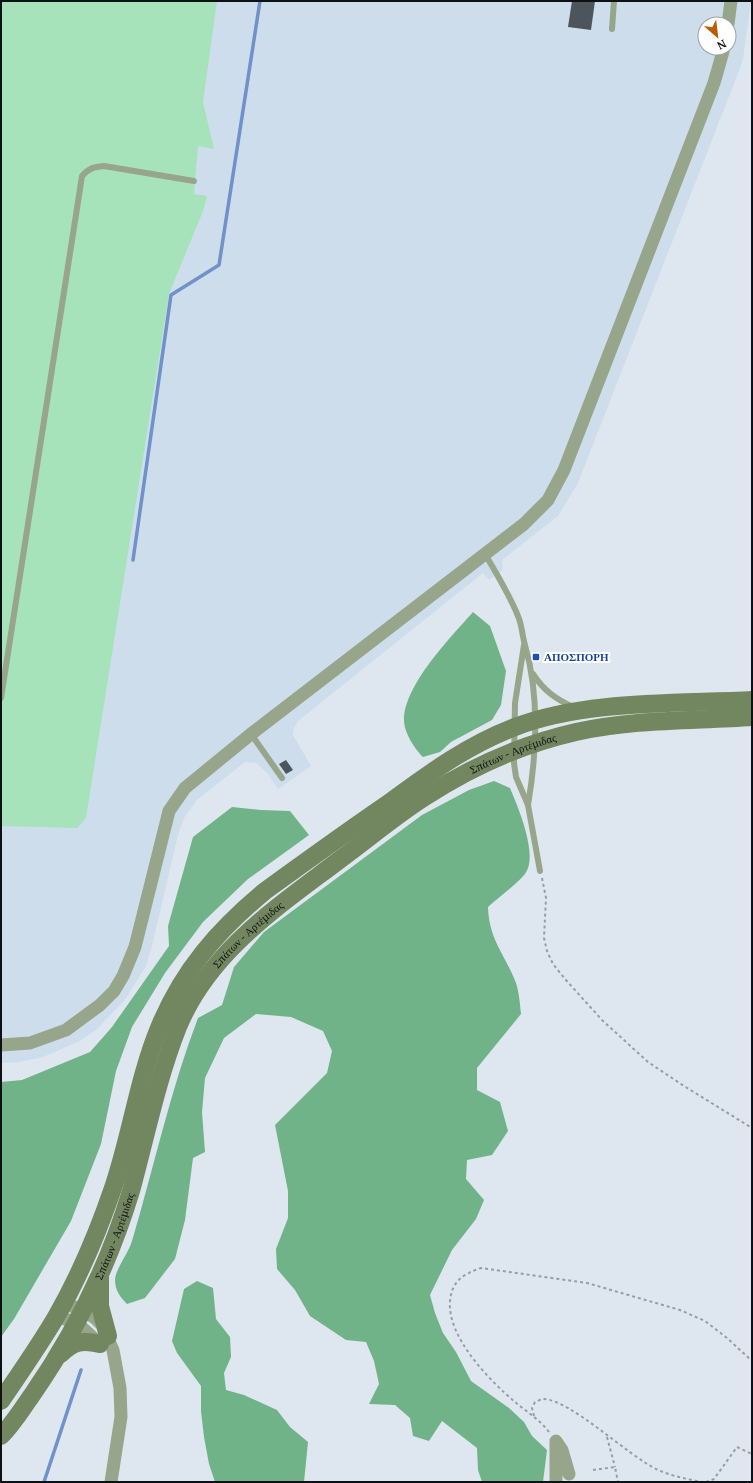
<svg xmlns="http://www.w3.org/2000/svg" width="753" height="1483" font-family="'PT Serif',serif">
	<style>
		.built { fill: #ceddec; fill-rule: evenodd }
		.green { fill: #a6e3ba }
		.forest { fill: #71b388 }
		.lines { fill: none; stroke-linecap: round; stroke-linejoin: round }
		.stream { stroke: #7091c9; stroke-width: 3.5 }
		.building { fill: #4d555c }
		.path { stroke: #979da4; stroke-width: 2; stroke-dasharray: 3 3; stroke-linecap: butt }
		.service { stroke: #97a68b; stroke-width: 6 }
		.minor { stroke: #97a68b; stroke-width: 13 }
		.secondary { stroke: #72875f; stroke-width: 18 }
		.transit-dot { fill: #1a4fb4; stroke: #fff; stroke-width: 1.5 }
		.labels { text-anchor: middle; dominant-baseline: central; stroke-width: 4; stroke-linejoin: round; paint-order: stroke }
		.transit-label { font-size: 11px; font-weight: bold; fill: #164399; stroke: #fff; text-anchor: start }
		.street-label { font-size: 11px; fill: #0e1114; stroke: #fff }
	</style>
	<rect width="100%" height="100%" fill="#dee7f0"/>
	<path class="built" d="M1 1H751L743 59 739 71 578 483 558 516 502 560 503 570 489 580 483 573 298 721 294 728 293 735 311 766 278 789 267 773 256 763 245 762 197 800 184 818 178 835 152 946 146 966 125 1000 96 1030 78 1042 43 1057 20 1062 1 1063ZM705 24H729V48H705Z"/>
	<polygon class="green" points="1,1 217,1 203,102 214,149 198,146 194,194 207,196 203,211 169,294 86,818 77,828 1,826"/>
	<g class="forest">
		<path d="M473 612 490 626 506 671 501 705 492 720 451 742 440 752 423 757C415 749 404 733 404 720 404 685 451 637 473 612Z"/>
		<path d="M494 781 510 788C518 807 539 856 525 874 515 886 500 896 488 907 489 940 505 954 516 983 519 992 520 1004 521 1014L477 1068V1090L500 1102 508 1131 492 1155 467 1160 466 1179 484 1200 476 1219 452 1250 430 1295 435 1313 443 1333 456 1352 471 1381 509 1408 524 1422 532 1436 547 1450 543 1482H482L478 1470 477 1448 442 1421 429 1441 413 1436 410 1418 395 1405 369 1404 379 1384 374 1361 366 1342 346 1340 310 1316 295 1290 277 1269 276 1249 288 1218V1191L275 1125 327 1073 332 1051 323 1031 291 1017 256 1014 224 1038 205 1078 202 1112 205 1152 193 1158 185 1220 175 1259 145 1298 127 1304C120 1297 115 1290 115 1280 115 1270 129 1252 132 1241 154 1167 170 1091 198 1018L222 1005 234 967 264 932 422 815 469 790Z"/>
		<polygon points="232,807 261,810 290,811 309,835 248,879 203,922 165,973 132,1027 116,1071 101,1144 71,1221 14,1319 1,1337 1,1082 22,1080 90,1052 112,1027 169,946 168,926 193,837"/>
		<polygon points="197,1281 213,1288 216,1319 230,1337 231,1357 224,1373 226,1390 244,1395 277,1410 290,1427 308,1442 304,1482 215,1482 209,1464 204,1437 201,1411 201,1386 177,1353 172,1341 184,1289"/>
	</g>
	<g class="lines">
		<g class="stream">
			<polyline points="133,560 171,295 219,265 260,1"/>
			<polyline points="44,1482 81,1370"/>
		</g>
	</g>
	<g class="building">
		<polygon points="572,1 595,1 591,30 568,27"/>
		<polygon points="286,760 293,770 286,774 279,764"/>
	</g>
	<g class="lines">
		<g class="path">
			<polyline points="542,878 546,898 544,938 547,951 553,964 565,979 602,1020 648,1062 684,1086 752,1128"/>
			<path d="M534 1416 532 1408 535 1402C538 1401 541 1399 543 1399 570 1399 628 1456 658 1470 672 1476 687 1479 702 1482"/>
			<path d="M549 1432C540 1420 527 1412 515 1402 489 1380 447 1337 450 1301 452 1281 463 1274 481 1268L587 1283 680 1310 705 1321 727 1338 752 1361"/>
			<polyline points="607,1437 615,1467"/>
			<polyline points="593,1470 615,1467 618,1482"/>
			<polyline points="706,1482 714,1479 737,1447 752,1454"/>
		</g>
		<g class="service">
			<polyline points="612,29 614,1"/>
			<path d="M485 554C497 574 509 594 518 616 522 625 522 635 525 645 540 697 537 752 528 805"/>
			<polyline points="524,645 515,703 514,763 516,777 528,805 540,871"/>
			<path d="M533 674C544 691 556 699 573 707"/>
			<path d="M1 698 82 176C89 168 94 167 104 166L194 181"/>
			<polyline points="251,734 282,778"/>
		</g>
		<g class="minor">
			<polyline points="728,24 731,1"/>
			<polyline points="1,1045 30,1043 66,1030 100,1005 114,991 123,976 135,947 169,811 185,788 251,734 524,524 548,500 564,470 714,83 724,48"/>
			<polyline points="63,1303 83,1310 95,1318 102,1325 113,1350 120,1388 121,1417 111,1482"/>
			<polyline points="56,1316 77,1323 101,1345"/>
			<polyline points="556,1482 556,1441 562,1450 569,1474"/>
		</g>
		<g class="secondary">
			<polyline points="100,1278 100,1306 108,1336"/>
			<path d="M61 1354C73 1341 83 1340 100 1344"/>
			<path d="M1 1401C20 1373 39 1346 56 1317 79 1277 98 1232 113 1188 131 1135 138 1079 159 1028 182 971 218 930 265 891 305 862 345 833 386 805 427 775 467 745 515 727 585 700 677 704 752 700"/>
			<path id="s1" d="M1 1436C13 1424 22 1409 32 1395 75 1333 109 1264 131 1191 146 1136 157 1080 178 1027 209 952 276 908 338 861 367 840 395 816 425 797 471 767 523 744 576 732 633 719 694 721 752 717"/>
		</g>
	</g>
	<rect class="transit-dot" x="532" y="653" width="8" height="8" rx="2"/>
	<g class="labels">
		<g class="transit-label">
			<text x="544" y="657">ΑΠΟΣΠΟΡΗ</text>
		</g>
		<g class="street-label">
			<text stroke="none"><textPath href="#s1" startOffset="890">Σπάτων - Αρτέμιδας</textPath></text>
			<text stroke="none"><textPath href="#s1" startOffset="567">Σπάτων - Αρτέμιδας</textPath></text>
			<text stroke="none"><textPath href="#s1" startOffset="231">Σπάτων - Αρτέμιδας</textPath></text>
		</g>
	</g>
	<rect width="753" height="1483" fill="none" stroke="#0e1114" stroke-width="4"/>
	<g transform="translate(717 36) rotate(152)"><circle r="19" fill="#ffffff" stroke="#9fa0a1"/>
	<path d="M0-3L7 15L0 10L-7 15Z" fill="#b95d02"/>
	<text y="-6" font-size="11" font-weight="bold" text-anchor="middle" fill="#0e1114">N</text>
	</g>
</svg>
